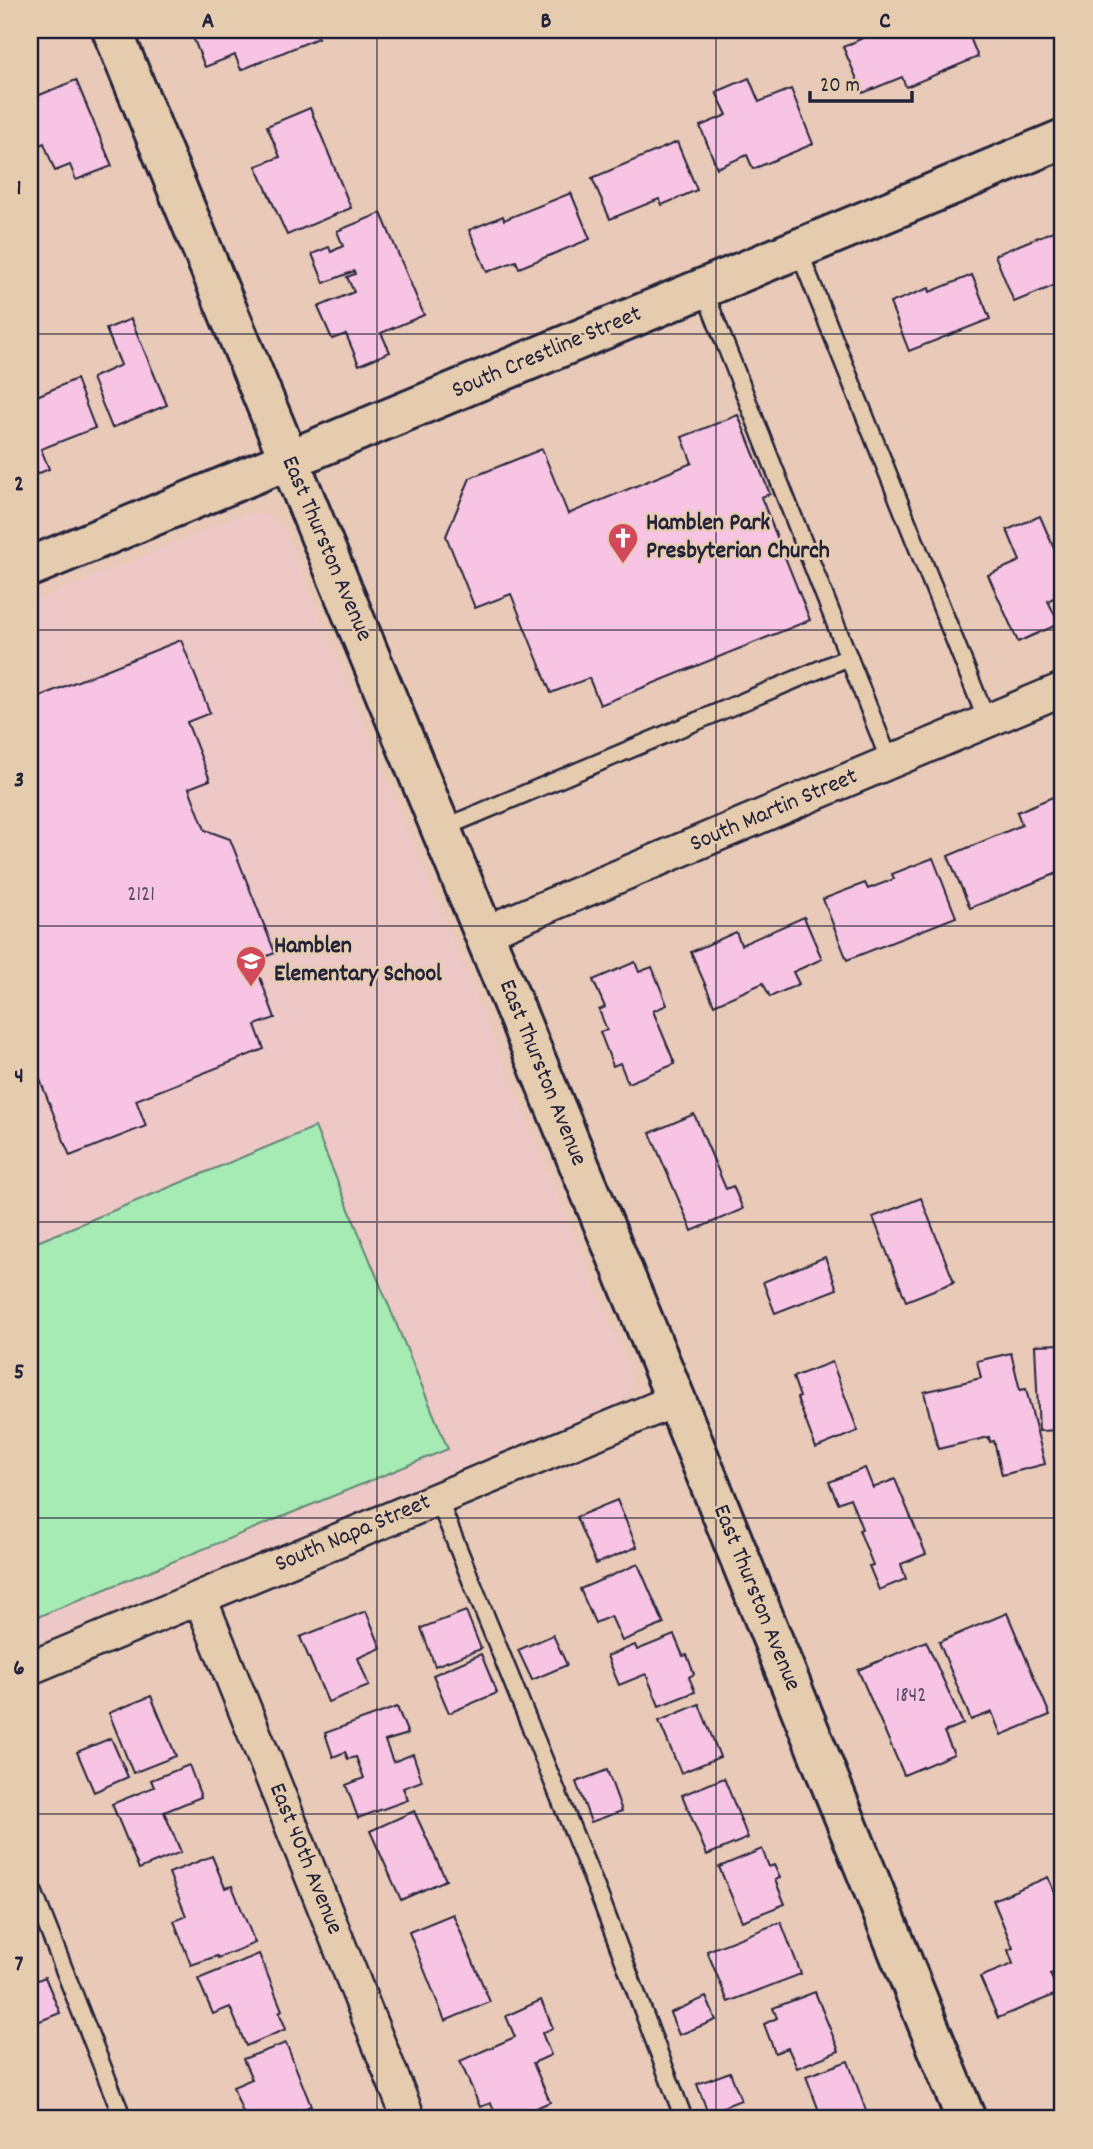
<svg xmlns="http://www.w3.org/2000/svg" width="1093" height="2149" font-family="Dekko,sans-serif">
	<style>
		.built { fill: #edc8c6 }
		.green { fill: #a6eab4; stroke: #648678; stroke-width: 2 }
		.building { fill: #f7c4e3; stroke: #22223b; stroke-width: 2 }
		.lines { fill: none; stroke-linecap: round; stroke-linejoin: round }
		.lane-casing { stroke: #22223b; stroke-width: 21 }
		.street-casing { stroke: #22223b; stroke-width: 37 }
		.secondary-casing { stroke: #22223b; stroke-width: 44 }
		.lane { stroke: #e6ccae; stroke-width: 16 }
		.street { stroke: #e6ccae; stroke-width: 32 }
		.secondary { stroke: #e6ccae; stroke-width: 38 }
		.grid { fill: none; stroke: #22223b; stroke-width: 2; stroke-opacity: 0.55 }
		.labels { text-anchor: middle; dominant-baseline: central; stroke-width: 5; stroke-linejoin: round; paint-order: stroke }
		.number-label { font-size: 21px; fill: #574a65 }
		.street-label { font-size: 24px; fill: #22223b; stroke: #e6ccae }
		.poi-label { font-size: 24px; font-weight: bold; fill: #22223b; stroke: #e6ccae; text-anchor: start }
		.neatline { fill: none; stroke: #22223b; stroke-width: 2.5 }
		.grid-label { font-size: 23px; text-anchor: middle; font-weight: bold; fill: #22223b }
	</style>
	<rect width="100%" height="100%" fill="#e9cab9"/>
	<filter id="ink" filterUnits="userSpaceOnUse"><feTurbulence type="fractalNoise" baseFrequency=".0143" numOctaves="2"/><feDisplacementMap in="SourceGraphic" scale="14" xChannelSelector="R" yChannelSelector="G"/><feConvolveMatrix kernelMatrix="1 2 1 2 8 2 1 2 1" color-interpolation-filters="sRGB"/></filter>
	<g filter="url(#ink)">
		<polygon class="built" points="260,513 273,519 284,530 630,1372 632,1386 628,1395 618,1403 30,1646 30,603 245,514"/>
		<polygon class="green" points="315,1127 448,1449 30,1620 30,1245"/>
		<g class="building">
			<polygon points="190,30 315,30 318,38 241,70 235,55 205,67"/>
			<polygon points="880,30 967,30 978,57 906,87 902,77 863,93 843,47"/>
			<polygon points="749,78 759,102 791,89 813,144 753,169 747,155 717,168 700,126 727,115 716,92"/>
			<polygon points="76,80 112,166 76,180 70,165 55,171 44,143 30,149 30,99"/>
			<polygon points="310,108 351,208 287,235 256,166 280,157 267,126"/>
			<polygon points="677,142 697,190 662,205 659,199 610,219 592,178"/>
			<polygon points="571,193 590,239 519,268 516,261 487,272 469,230 503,216 504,220"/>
			<polygon points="381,213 424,315 381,333 390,352 359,365 346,334 332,339 318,307 354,292 347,277 355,274 354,271 324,283 312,254 329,247 331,252 343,246 337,231"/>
			<polygon points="1063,227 1063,282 1014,302 995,255"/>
			<polygon points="972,275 990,319 909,351 890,303 929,288 930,292"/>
			<polygon points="131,319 167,405 112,428 92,378 121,365 106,329"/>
			<polygon points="76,379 95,428 41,449 49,469 30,477 30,399"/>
			<polygon points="738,415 770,494 761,497 810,620 600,705 589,678 551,693 511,594 475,608 446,536 470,478 542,449 568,514 692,463 682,437"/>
			<polygon points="1040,516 1055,551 1063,547 1063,605 1061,606 1057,596 1048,601 1059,624 1018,642 988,575 1020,561 1007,530"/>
			<polygon points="181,640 210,713 187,722 210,780 189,788 205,830 230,839 275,953 254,961 275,1018 255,1025 264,1049 136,1100 146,1126 70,1156 30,1054 30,700"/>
			<polygon points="1055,796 1063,814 1063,871 970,908 948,856 1022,825 1017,812"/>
			<polygon points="933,858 956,917 847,960 823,899 865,883 868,889 894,879 892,874"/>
			<polygon points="804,917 822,959 793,972 799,984 770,997 763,983 714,1005 691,952 736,932 741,945"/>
			<polygon points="635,962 639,972 652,967 667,1005 653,1011 675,1064 628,1083 620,1063 613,1066 600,1032 607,1030 599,1010 605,1007 593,980"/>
			<polygon points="694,1114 726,1189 733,1186 743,1209 692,1231 650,1133"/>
			<polygon points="921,1198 954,1282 906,1301 873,1217"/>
			<polygon points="825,1257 837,1289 775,1313 763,1282"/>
			<polygon points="1063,1344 1063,1456 1062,1456 1061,1430 1039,1431 1035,1345"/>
			<polygon points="1011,1353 1020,1390 1026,1389 1045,1464 1002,1475 994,1441 990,1442 989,1437 938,1449 924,1392 981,1378 977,1361"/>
			<polygon points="832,1362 858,1431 816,1448 797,1398 800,1397 793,1377"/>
			<polygon points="865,1468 873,1488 895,1479 926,1554 901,1564 906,1579 879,1590 869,1566 873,1565 859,1530 862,1529 850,1498 838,1503 829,1482"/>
			<polygon points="617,1500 637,1547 596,1564 576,1517"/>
			<polygon points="638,1564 664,1624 622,1641 611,1616 595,1623 580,1589"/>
			<polygon points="366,1611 381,1648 358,1658 369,1686 328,1702 300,1637"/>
			<polygon points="466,1611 481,1649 435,1666 421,1628"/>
			<polygon points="1007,1613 1050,1715 1001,1735 992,1712 971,1720 939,1642"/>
			<polygon points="553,1635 567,1665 532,1680 518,1650"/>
			<polygon points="674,1635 683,1656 687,1655 694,1674 689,1677 695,1692 659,1706 646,1674 619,1685 607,1656 635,1645 637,1650"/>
			<polygon points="926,1641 963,1724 944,1732 954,1754 904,1775 858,1670"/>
			<polygon points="481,1654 497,1693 449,1713 433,1675"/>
			<polygon points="151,1696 176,1756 133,1773 109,1713"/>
			<polygon points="699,1704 720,1757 681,1773 659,1721"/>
			<polygon points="397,1707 408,1734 385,1741 393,1762 413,1754 422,1781 403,1788 408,1800 358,1818 346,1785 364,1778 356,1757 348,1759 345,1752 333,1757 325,1733"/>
			<polygon points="111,1738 128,1777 94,1792 77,1752"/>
			<polygon points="189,1765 201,1797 164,1812 181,1852 139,1869 112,1804 154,1787 151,1780"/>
			<polygon points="607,1770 622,1811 591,1822 576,1782"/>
			<polygon points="724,1778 748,1838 707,1855 682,1795"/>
			<polygon points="414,1811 446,1880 401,1900 370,1831"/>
			<polygon points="762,1849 769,1867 774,1865 780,1878 775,1880 785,1904 742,1921 719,1867"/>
			<polygon points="212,1856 225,1888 232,1886 255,1943 218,1958 217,1956 191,1965 174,1921 186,1916 169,1873"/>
			<polygon points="1048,1877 1063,1914 1063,1969 1050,1974 1059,1993 998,2018 980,1977 1013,1964 1008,1950 1013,1948 993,1900"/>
			<polygon points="453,1914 490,2002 445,2021 409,1932"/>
			<polygon points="781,1922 801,1974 728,2002 707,1951"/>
			<polygon points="259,1954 282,2010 279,2012 286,2029 246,2046 230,2007 213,2014 198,1979"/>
			<polygon points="45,1977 60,2013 30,2025 30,1983"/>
			<polygon points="815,1992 839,2051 797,2068 788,2048 775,2053 764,2024 777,2018 773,2008"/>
			<polygon points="706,1997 716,2020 679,2035 670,2013"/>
			<polygon points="541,2000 553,2028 542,2033 551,2055 533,2063 550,2102 510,2119 498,2119 491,2103 480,2107 460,2061 515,2037 506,2016"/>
			<polygon points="286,2043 311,2106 278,2119 257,2119 255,2114 245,2118 233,2087 252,2079 243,2059"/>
			<polygon points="848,2061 869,2119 822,2119 806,2076"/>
			<polygon points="730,2072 741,2100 708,2113 697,2084"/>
		</g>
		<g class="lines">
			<g class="lane-casing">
				<g id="lane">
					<polyline points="798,249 987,721"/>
					<polyline points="703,288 890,762"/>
					<polyline points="441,829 849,657"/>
					<polyline points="438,1499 601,1900 684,2119"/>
					<polyline points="30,1883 123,2119"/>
				</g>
			</g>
			<g class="street-casing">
				<g id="street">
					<polyline points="484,933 1063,689"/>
					<polyline points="200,1598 409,2119"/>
					<polyline points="30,1668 676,1400"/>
				</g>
			</g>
			<g class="secondary-casing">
				<g id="secondary">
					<polyline points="112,30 676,1400 966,2119"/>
					<polyline points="30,567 1063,139"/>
				</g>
			</g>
			<use href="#lane" class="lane"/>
			<use href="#street" class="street"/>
			<use href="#secondary" class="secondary"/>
		</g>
	</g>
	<path class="grid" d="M377 30V2119M716 30V2119M30 334H1063M30 630H1063M30 926H1063M30 1222H1063M30 1518H1063M30 1814H1063"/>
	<defs>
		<g id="church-pin" transform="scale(1.575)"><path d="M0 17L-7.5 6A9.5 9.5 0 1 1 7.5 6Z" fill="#d1495b" stroke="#e6ccae"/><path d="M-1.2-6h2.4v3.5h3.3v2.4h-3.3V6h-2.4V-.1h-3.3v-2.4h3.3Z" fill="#fff"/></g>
		<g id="school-pin" transform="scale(1.575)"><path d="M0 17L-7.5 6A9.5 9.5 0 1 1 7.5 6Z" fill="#d1495b" stroke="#e6ccae"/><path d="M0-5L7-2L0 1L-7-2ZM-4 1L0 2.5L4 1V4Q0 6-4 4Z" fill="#fff"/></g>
	</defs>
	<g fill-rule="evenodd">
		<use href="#church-pin" x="623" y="538"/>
		<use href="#school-pin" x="251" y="961"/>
	</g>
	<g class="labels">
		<g class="number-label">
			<text x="141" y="896">2121</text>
			<text x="911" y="1697">1842</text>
		</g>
		<g class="street-label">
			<text transform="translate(547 353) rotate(-23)">South Crestline Street</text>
			<text transform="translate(326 549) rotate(67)">East Thurston Avenue</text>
			<text transform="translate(774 811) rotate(-23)">South Martin Street</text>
			<text transform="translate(542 1073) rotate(68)">East Thurston Avenue</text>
			<text transform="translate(353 1534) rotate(-23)">South Napa Street</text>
			<text transform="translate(756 1598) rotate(68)">East Thurston Avenue</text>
			<text transform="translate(305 1859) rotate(68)">East 40th Avenue</text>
		</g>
		<g class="poi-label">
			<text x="646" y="524">Hamblen Park<tspan x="646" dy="28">Presbyterian Church</tspan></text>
			<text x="274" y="947">Hamblen<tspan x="274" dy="28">Elementary School</tspan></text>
		</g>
	</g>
	<rect width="1093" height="2149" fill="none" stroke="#e6ccae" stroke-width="77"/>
	<path d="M810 91v10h102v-10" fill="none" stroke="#22223b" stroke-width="3.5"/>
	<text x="820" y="91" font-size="21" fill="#22223b" stroke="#e6ccae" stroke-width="5" paint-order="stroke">20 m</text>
	<rect x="38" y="38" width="1016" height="2072" class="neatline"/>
	<g class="grid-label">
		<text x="208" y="27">A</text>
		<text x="546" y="27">B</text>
		<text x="885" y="27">C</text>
		<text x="19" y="194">1</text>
		<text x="19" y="490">2</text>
		<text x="19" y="786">3</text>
		<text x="19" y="1082">4</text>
		<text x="19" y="1378">5</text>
		<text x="19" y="1674">6</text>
		<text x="19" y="1970">7</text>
	</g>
</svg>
